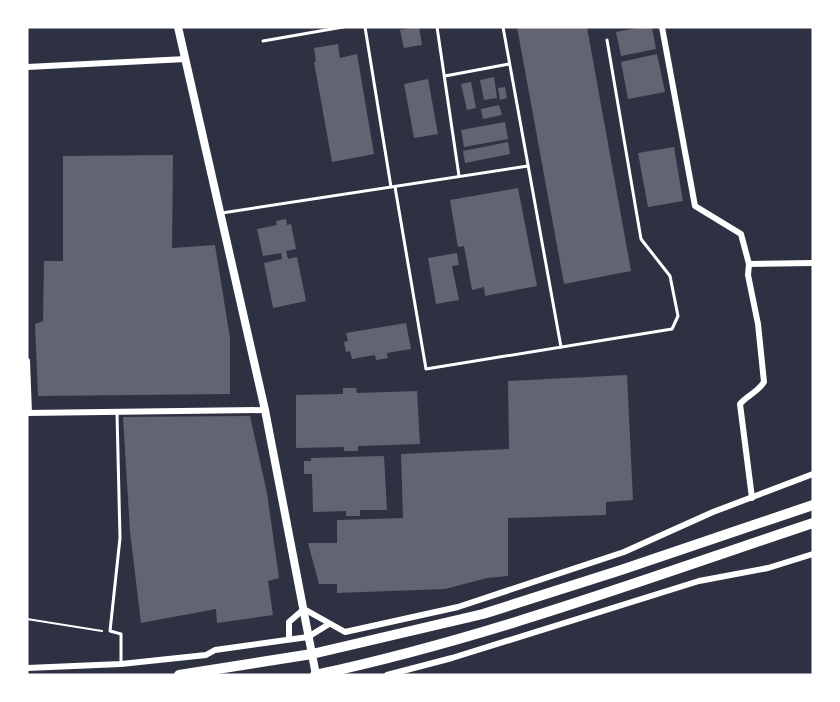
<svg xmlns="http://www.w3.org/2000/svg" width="840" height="702" font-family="'Libre Baskerville',serif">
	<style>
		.building { fill: #626471 }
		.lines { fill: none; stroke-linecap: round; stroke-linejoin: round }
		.path { stroke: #fff; stroke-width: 2 }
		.service { stroke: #fff; stroke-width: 3 }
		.minor { stroke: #fff; stroke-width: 6 }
		.tertiary { stroke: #fff; stroke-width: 8 }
		.trunk { stroke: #fff; stroke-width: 10 }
	</style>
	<rect width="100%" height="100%" fill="#2d3142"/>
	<g class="building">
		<polygon points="417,27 419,27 422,45 404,48 400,30"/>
		<polygon points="517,27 587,27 631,271 564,284"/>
		<polygon points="642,27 652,27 656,49 621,56 616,32"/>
		<polygon points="338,44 340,58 357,54 374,154 332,162 314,62 316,62 314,48"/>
		<polygon points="657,54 665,92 628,99 621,62"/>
		<polygon points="494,77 497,98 484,100 480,80"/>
		<polygon points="428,79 438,134 414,138 404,84"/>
		<polygon points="471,82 476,108 467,110 461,84"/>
		<polygon points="505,87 507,98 500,100 498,88"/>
		<polygon points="499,105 502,115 483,119 481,109"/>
		<polygon points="505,122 508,139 464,147 461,130"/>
		<polygon points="508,142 510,154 465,163 463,151"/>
		<polygon points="674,147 683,201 648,207 638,153"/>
		<polygon points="173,155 172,248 215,245 230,338 230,394 38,396 35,324 43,321 44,261 63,261 63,156"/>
		<polygon points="518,188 537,286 485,296 484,287 472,290 464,246 458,247 450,200"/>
		<polygon points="286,219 287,225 291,224 296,249 286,251 288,259 297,257 306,301 273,308 264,263 282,259 281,253 263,256 257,229 277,225 276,221"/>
		<polygon points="457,253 459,265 452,266 459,300 436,304 428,258"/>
		<polygon points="406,323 411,349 387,353 388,358 376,360 375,355 352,359 350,351 346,352 344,342 348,341 346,333"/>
		<polygon points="627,375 633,500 606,502 606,515 508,518 508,576 487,578 445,589 337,593 337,584 319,584 308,543 337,543 337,520 403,518 401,454 509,449 508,381"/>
		<polygon points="343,388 356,388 357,393 417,391 420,444 358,446 358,451 344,451 344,447 296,448 296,395 343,394"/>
		<polygon points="250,416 267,493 279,578 268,581 273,615 217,623 216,609 141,623 130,532 123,417"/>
		<polygon points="384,456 387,510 360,510 360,516 346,516 346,511 313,512 312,474 304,474 304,461 311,461 311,458"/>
	</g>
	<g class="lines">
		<polyline class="path" points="27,619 102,631"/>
		<g class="service">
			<polyline points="365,27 391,187"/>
			<polyline points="437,27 459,176"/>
			<polyline points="503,27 561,347"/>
			<polyline points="263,41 343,27"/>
			<polyline points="445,76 509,64"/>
			<polyline points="395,187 426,369 672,329 678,316 670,276 641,239 607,40"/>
			<polyline points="222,213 528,166"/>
			<polyline points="117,413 120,538 110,631 121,634 121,664"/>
		</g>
		<g class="minor">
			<polyline points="662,27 695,206 741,234 749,264 813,263"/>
			<polyline points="27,67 186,59"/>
			<path d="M749 264 748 275 758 324 764 382C758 392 748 395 740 404L752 498"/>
			<polyline points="27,361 29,413"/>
			<polyline points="27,413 265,410"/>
			<polyline points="289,639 289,622 304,609 345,632 458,607 624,552 713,512 813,474"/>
			<polyline points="27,668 121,664 206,655 215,650 308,637 329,624"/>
			<polyline points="387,675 452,658 699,581 768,568 813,554"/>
		</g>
		<polyline class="tertiary" points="178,27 265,410 316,675"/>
		<g class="trunk">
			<polyline points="179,675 312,654 483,614 621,570 813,505"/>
			<path d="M315 675C485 639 648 578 813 523"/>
		</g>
	</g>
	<rect width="840" height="702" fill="none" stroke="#ffffff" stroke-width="57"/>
</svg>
